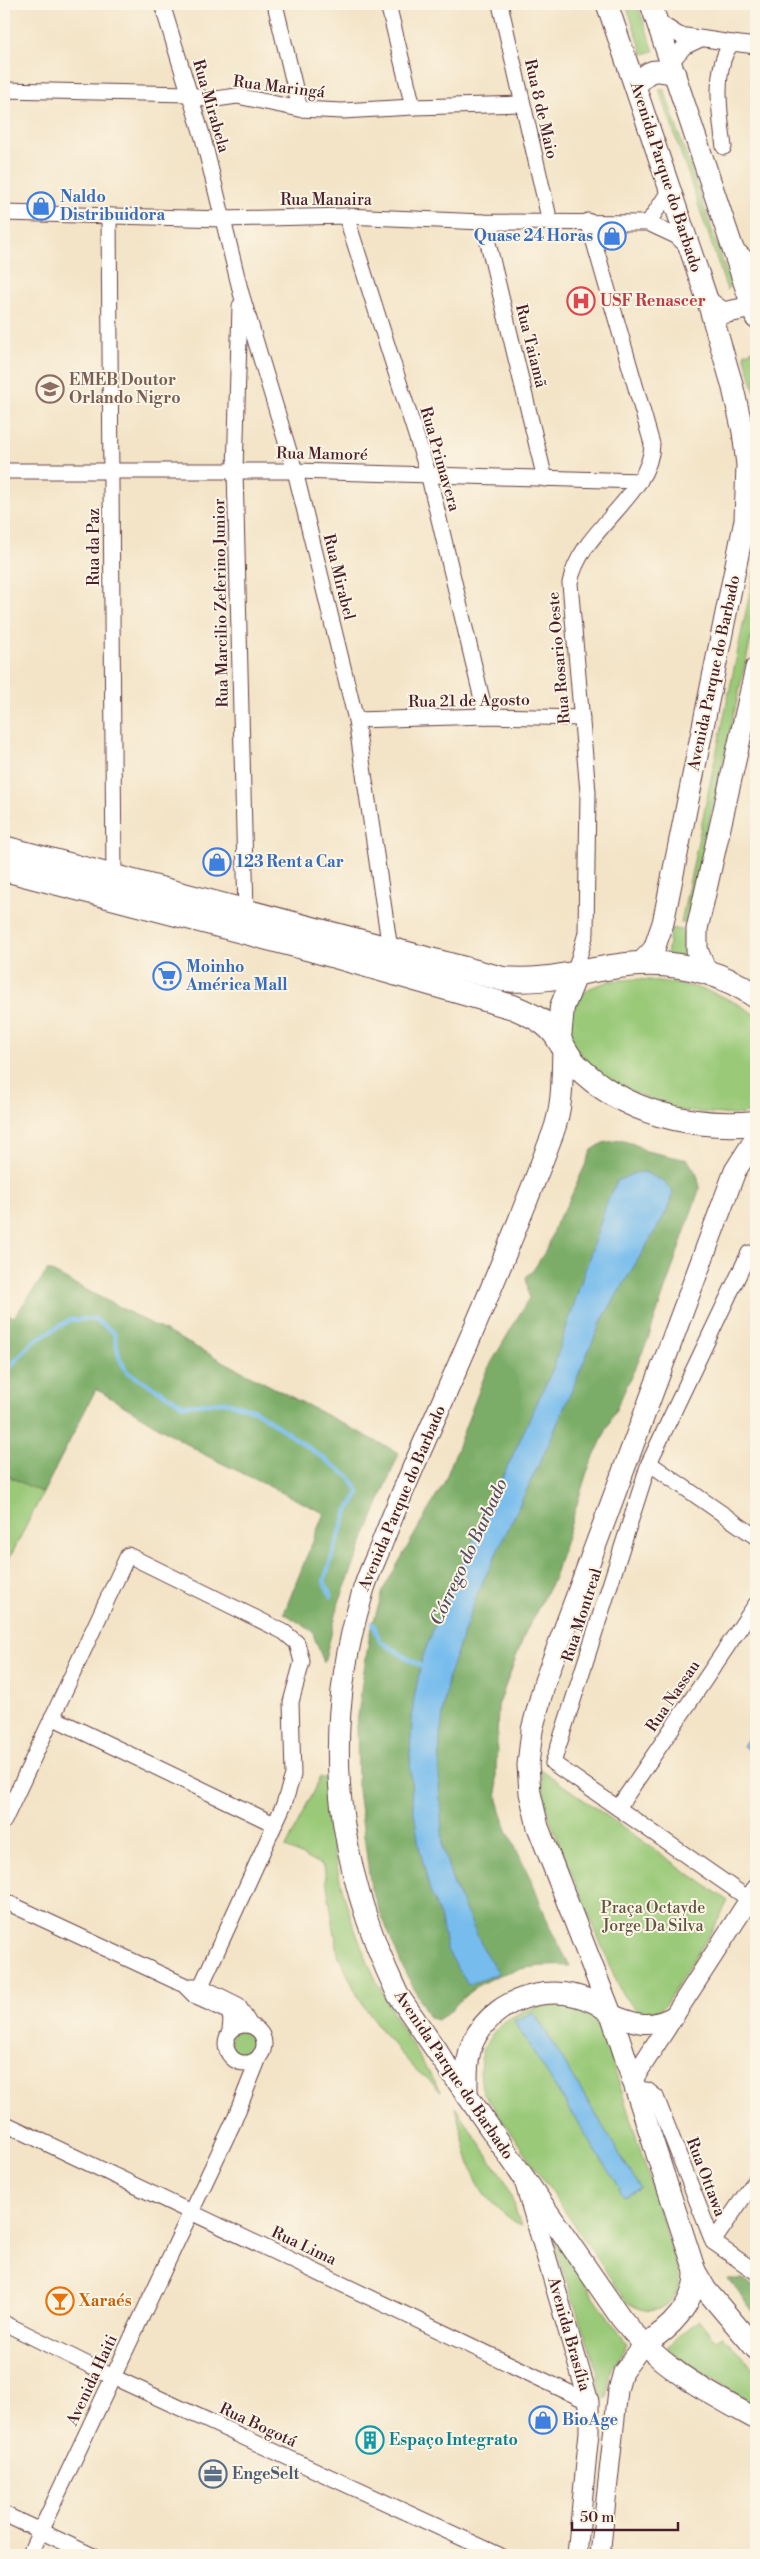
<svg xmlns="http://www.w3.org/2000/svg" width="760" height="2559" font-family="'Libre Bodoni',serif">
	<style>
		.green { fill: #9ac978; stroke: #727452 }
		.forest { fill: #7bad68; stroke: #62664a }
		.water { fill: #76bced; stroke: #606e8c }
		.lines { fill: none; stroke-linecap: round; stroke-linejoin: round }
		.stream { stroke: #76bced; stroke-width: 4.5 }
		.minor-casing { stroke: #633d42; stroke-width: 17 }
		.tertiary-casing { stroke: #633d42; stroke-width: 21 }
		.secondary-casing { stroke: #633d42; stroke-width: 23 }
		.primary-casing { stroke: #633d42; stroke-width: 26 }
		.minor { stroke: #fff; stroke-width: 15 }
		.tertiary { stroke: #fff; stroke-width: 19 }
		.secondary { stroke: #fff; stroke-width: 21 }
		.primary { stroke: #fff; stroke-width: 24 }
		.labels { text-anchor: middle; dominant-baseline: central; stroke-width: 4; stroke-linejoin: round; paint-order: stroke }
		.street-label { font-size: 16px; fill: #4a1f2b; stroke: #fcf5e5 }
		.shop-label { font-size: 16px; font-weight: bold; fill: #366cbe; stroke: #fcf5e5; text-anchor: start }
		.health-label { font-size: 16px; font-weight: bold; fill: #be3a42; stroke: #fcf5e5; text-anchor: start }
		.education-label { font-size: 16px; font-weight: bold; fill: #785e54; stroke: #fcf5e5; text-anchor: start }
		.park-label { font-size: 16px; fill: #625242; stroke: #fcf5e5 }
		.food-label { font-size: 16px; font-weight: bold; fill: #c56008; stroke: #fcf5e5; text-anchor: start }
		.culture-label { font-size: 16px; font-weight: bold; fill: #0d838f; stroke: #fcf5e5; text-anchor: start }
		.service-label { font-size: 16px; font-weight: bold; fill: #4e5e75; stroke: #fcf5e5; text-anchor: start }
		.water-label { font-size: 18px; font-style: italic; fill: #574e65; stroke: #fcf5e5 }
	</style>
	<rect width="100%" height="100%" fill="#fcf5e5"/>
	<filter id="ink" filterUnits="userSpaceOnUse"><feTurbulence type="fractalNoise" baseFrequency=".02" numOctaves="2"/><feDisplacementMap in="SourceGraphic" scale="10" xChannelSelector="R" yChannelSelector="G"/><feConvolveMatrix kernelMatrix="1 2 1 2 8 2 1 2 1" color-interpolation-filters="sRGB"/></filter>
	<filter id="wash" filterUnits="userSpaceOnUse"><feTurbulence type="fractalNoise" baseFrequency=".0096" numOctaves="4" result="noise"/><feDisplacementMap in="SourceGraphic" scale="20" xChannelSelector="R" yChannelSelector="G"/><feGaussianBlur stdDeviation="1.12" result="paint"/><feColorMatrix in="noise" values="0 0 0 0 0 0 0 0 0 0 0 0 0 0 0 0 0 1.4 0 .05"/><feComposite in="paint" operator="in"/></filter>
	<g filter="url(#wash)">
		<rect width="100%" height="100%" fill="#f3e4c7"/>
		<g class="green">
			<polygon points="626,4 637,4 654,51 643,54"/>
			<polygon points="659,88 664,90 730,283 731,286 727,290"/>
			<polygon points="755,349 756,352 756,396 744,354"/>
			<polygon points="756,563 756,617 686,923 681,923"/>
			<polygon points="671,928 686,931 683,957 667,955"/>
			<path d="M636 979C686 983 714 988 756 1015V1112L734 1115 674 1110 601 1078 571 1043 570 1014 579 997 590 988 610 981Z"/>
			<polygon points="4,1474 43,1493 4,1569"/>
			<path d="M540 1769 728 1901 715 1926 665 2005C649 2024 631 2008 621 1992L558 1841 546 1807Z"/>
			<path d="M320 1777 326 1779C332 1904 373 1989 441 2091L416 2070 386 2037 359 1999 338 1954 324 1866 286 1848Z"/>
			<path d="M555 2005C572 2007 590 2012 601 2026L678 2269C684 2303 656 2323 627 2302L483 2092C470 2040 505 2008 555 2005Z"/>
			<circle cx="245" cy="2044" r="15"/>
			<path d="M455 2107 506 2182 521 2226C468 2192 470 2162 455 2107Z"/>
			<polygon points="551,2235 627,2344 612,2368 606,2398 601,2401 597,2371"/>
			<polygon points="699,2320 715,2340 722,2336 756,2369 756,2404 683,2361 666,2347"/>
		</g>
		<g class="forest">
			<path d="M620 1140 634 1144 646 1151 688 1160 697 1175 700 1187 647 1342 587 1472 554 1578 525 1633 498 1706 496 1774 498 1800 507 1830 534 1886 550 1928 570 1966C533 1964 493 1970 465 1996 455 2004 448 2016 436 2020L429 2017 402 1966 371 1889 358 1790 357 1725 362 1683 370 1633 384 1588 444 1483 486 1372 529 1298 526 1277 534 1269 548 1247 556 1222 568 1203 592 1150 603 1143Z"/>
			<polygon points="48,1270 399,1453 339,1602 324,1663 312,1631 284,1613 324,1513 207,1456 96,1389 43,1493 4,1474 4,1312 14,1317"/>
			<polygon points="728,2279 742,2279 756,2288 756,2315"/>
		</g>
		<g class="water">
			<polygon points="644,1172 663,1181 673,1192 667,1211 602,1320 549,1443 478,1592 448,1677 440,1737 439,1784 443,1849 454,1886 486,1954 499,1973 468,1985 447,1950 440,1916 430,1891 419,1846 412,1798 410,1754 413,1704 422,1659 437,1619 554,1366 607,1202 617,1181 635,1173"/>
			<polygon points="752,1732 756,1735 749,1750 743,1746"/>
			<polygon points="534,2012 640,2188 624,2196 514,2021"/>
		</g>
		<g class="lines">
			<g class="stream">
				<polyline points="4,1373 33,1342 70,1320 95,1319 114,1333 119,1357 127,1372 184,1405 225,1402 255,1410 350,1477 359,1493 347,1512 324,1581 331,1596"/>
				<polyline points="373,1623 380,1641 424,1668"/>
			</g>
		</g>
	</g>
	<g filter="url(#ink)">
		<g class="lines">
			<g class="minor-casing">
				<g id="minor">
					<polyline points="162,4 203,138 241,293 295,471 356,720 390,949"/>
					<polyline points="275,4 300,109"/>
					<polyline points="388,4 413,107"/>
					<polyline points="500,4 550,222"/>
					<polyline points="657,21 679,35 732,43"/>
					<polyline points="671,62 684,47 701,39"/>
					<polyline points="4,90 189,94 209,100 237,96 300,109 342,111 413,107 522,104"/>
					<path d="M724 147C720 117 712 67 732 43L756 46"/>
					<polyline points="4,213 224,219 346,216 483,222 648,223 676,236 689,248"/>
					<polyline points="109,216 114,879"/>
					<polyline points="346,216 428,473 486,716"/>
					<polyline points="483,222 545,479"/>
					<polyline points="648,223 670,190"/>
					<polyline points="735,248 756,267"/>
					<polyline points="240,306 235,470 246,912"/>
					<polyline points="4,471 295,471 640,481"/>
					<polyline points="356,720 486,716 582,718"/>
					<path d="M575 975V971L586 933 588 792 570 583C580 529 651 496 652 444L588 221"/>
					<polyline points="756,1256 749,1253 649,1463 553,1763 756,1904"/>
					<polyline points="649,1463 756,1537"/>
					<polyline points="52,1717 274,1824"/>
					<polyline points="618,1808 756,1604"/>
					<polyline points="4,1821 128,1555 284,1632 297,1643 302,1662 291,1702 293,1775 284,1804 196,1997"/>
					<polyline points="4,1901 184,1985 196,1997 229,2012 231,2020 230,2031"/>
					<polyline points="191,1986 200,1986 238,2005 250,2025"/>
					<circle cx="245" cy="2044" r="19"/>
					<polyline points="635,2090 647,2090 656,2097 713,2242 756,2272"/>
					<polyline points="4,2123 589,2402"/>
					<polyline points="713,2242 756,2179"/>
					<polyline points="4,2323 113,2377 499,2555"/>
					<polyline points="4,2514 91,2555"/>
					<polyline points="29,2555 233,2123 260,2055"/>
				</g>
			</g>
			<g class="tertiary-casing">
				<g id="tertiary">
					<path d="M611 2014C636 2024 650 2029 675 2015"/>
					<polyline points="632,2081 756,1889"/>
					<polyline points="525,2184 589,2402 589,2432 577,2555"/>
					<polyline points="600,2555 618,2390 623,2372 643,2345"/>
				</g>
			</g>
			<g class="secondary-casing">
				<g id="secondary">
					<polyline points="607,4 708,302 732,384 743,432 747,465 745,520 663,923 654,949 640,964"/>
					<polyline points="651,4 756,318"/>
					<path d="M636 87C648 68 655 69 675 74"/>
					<polyline points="708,302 723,313 752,307"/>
					<polyline points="706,971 697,950 697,929 756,668"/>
					<path d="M563 1049C562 1078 563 1106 553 1133 519 1223 482 1312 443 1400 421 1449 399 1498 380 1548 374 1563 366 1579 362 1595 320 1736 335 1863 398 1995L621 2318C660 2368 702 2389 756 2419"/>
					<polyline points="611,2014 538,1827 530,1793 528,1765 532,1730 545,1681 735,1171 756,1138"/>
					<path d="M467 2095C467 2078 466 2058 473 2042 496 1991 570 1977 611 2014L623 2050 695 2271 706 2290 756 2349"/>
					<path d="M643 2345C670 2329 696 2304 695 2271"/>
				</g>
			</g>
			<g class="primary-casing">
				<g id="primary">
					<path d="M4 848 503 979C553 984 592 966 640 964 682 962 722 973 756 996"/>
					<path d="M4 869 314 950 513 1007C530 1014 550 1023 559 1040 565 1049 568 1057 576 1065 623 1113 692 1129 756 1123"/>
					<polyline points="559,1039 562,1007 575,975"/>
				</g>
			</g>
			<use href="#minor" class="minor"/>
			<use href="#tertiary" class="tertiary"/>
			<use href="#secondary" class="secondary"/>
			<use href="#primary" class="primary"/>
		</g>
	</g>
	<defs>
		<g id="shop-ring" transform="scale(1.4375)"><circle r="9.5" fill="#fcf5e5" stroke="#3f7fe0" stroke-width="1.5"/><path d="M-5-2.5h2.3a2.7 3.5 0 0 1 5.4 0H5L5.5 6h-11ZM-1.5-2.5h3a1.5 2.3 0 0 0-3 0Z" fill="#3f7fe0"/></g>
		<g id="hospital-ring" transform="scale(1.4375)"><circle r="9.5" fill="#fcf5e5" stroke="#e0444e" stroke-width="1.5"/><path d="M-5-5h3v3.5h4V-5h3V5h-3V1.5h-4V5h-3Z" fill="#e0444e"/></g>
		<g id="school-ring" transform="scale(1.4375)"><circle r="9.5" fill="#fcf5e5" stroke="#8d6e63" stroke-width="1.5"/><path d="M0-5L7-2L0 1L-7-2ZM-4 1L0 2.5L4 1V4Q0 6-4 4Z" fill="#8d6e63"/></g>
		<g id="supermarket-ring" transform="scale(1.4375)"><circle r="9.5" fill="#fcf5e5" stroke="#3f7fe0" stroke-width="1.5"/><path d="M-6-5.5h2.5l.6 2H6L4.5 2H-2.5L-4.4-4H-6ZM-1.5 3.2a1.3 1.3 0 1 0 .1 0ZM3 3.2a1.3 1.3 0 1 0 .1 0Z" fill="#3f7fe0"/></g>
		<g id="bar-ring" transform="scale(1.4375)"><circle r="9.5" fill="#fcf5e5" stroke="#e8710a" stroke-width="1.5"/><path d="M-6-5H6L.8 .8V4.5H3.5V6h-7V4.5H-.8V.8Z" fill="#e8710a"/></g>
		<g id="building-ring" transform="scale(1.4375)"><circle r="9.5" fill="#fcf5e5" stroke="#0f9aa8" stroke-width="1.5"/><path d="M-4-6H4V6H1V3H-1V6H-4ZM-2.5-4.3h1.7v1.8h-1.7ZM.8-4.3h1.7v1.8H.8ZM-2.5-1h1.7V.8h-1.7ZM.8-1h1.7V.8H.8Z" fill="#0f9aa8"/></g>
		<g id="office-ring" transform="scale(1.4375)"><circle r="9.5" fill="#fcf5e5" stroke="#5c6f8a" stroke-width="1.5"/><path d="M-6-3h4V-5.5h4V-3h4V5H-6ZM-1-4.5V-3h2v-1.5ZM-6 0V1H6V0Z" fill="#5c6f8a"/></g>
	</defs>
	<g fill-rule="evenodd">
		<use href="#shop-ring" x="41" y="206"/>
		<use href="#shop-ring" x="612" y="236"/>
		<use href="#hospital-ring" x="581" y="301"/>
		<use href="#school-ring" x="50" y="389"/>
		<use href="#shop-ring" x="217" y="862"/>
		<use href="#supermarket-ring" x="167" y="976"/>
		<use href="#bar-ring" x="60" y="2301"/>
		<use href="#shop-ring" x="543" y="2420"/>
		<use href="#building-ring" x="370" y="2440"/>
		<use href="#office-ring" x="213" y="2474"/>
	</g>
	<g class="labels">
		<g class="street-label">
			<text transform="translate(279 87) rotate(7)">Rua Maringá</text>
			<text transform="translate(211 106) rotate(74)">Rua Mirabela</text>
			<text transform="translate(541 109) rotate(77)">Rua 8 de Maio</text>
			<text transform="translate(666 177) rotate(72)">Avenida Parque do Barbado</text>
			<text x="326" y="200">Rua Manaira</text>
			<text transform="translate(531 346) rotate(76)">Rua Taiamã</text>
			<text transform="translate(322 454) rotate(1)">Rua Mamoré</text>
			<text transform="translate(440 459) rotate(74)">Rua Primavera</text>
			<text transform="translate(94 547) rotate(-90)">Rua da Paz</text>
			<text transform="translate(339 577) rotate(76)">Rua Mirabel</text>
			<text transform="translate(221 603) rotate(-91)">Rua Marcilio Zeferino Junior</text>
			<text transform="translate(559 658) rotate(-95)">Rua Rosario Oeste</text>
			<text transform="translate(714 673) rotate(-78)">Avenida Parque do Barbado</text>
			<text transform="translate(469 701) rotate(-1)">Rua 21 de Agosto</text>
			<text transform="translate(402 1498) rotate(-67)">Avenida Parque do Barbado</text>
			<text transform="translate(582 1615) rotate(-72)">Rua Montreal</text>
			<text transform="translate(673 1696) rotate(-56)">Rua Nassau</text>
			<text transform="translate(454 2075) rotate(56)">Avenida Parque do Barbado</text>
			<text transform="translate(706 2177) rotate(69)">Rua Ottawa</text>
			<text transform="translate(304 2246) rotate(25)">Rua Lima</text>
			<text transform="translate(569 2334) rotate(74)">Avenida Brasília</text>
			<text transform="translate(92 2380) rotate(-65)">Avenida Haiti</text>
			<text transform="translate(258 2425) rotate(25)">Rua Bogotá</text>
		</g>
		<g class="shop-label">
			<text x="60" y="197">Naldo<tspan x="60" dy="18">Distribuidora</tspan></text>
			<text x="593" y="236" text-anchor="end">Quase 24 Horas</text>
			<text x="236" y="862">123 Rent a Car</text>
			<text x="186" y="967">Moinho<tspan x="186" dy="18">América Mall</tspan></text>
			<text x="562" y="2420">BioAge</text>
		</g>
		<g class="health-label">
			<text x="600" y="301">USF Renascer</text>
		</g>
		<g class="education-label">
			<text x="69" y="380">EMEB Doutor<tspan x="69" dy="18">Orlando Nigro</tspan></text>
		</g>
		<g class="park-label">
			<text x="653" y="1908">Praça Octayde<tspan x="653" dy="18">Jorge Da Silva</tspan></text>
		</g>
		<g class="food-label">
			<text x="79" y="2301">Xaraés</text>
		</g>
		<g class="culture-label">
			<text x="389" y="2440">Espaço Integrato</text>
		</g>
		<g class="service-label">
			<text x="232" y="2474">EngeSelt</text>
		</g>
		<g class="water-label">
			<text transform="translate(469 1552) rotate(-65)">Córrego do Barbado</text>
		</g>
	</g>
	<rect width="760" height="2559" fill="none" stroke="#fcf5e5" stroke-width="20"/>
	<path d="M572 2522v8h106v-8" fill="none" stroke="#4a1f2b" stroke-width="2.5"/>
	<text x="580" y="2522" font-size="15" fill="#4a1f2b" stroke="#fcf5e5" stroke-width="4" paint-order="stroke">50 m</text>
</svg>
